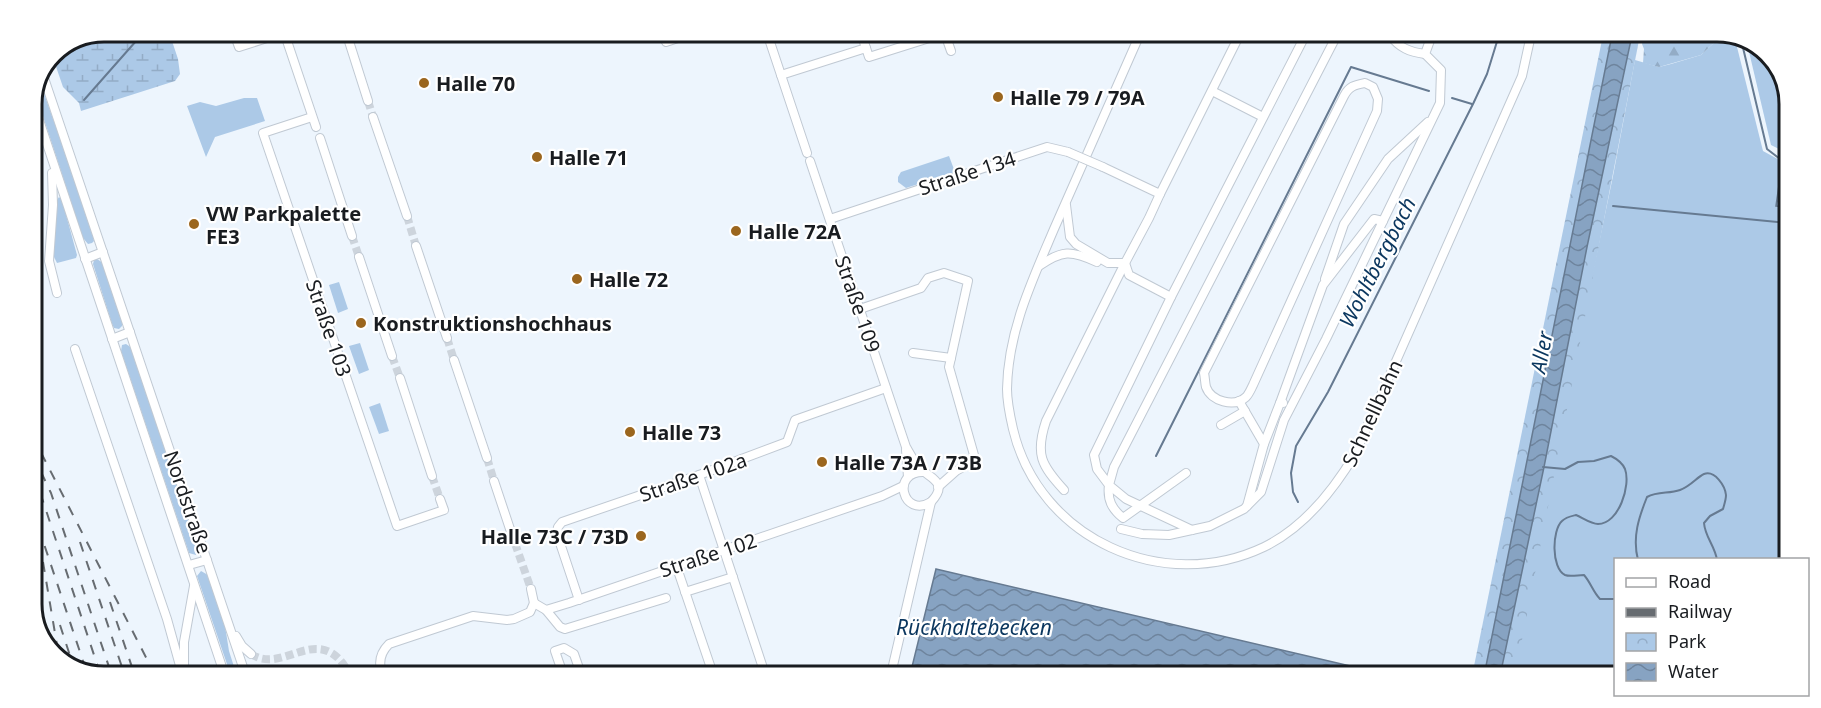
<svg xmlns="http://www.w3.org/2000/svg" width="1821" height="708" font-family="'Noto Sans',sans-serif">
	<style>
		.grass { fill: #acc9e7 }
		.forest { fill: url(#forest-firs) }
		.wetland { fill: url(#wetland-marsh) }
		.park { fill: url(#park-crowns) }
		.water { fill: url(#water-waves); stroke: #667a91; stroke-width: 1.5 }
		.lines { fill: none; stroke-linecap: round; stroke-linejoin: round }
		.stream { stroke: #667a91; stroke-width: 2 }
		.minor-tunnel { stroke: #cdd4dc; stroke-width: 8; stroke-dasharray: 8 4; stroke-linecap: butt }
		.minor-casing { stroke: #c0c9d3; stroke-width: 10 }
		.minor { stroke: #fff; stroke-width: 8 }
		.rail { stroke: #676c71; stroke-width: 2; stroke-dasharray: 10 10; stroke-linecap: butt }
		.minor-bridge-casing { stroke: #c0c9d3; stroke-width: 10; stroke-linecap: butt }
		.minor-bridge { stroke: #fff; stroke-width: 8 }
		.poi-dot { fill: #9b661e; stroke: #fff; stroke-width: 2 }
		.labels { text-anchor: middle; dominant-baseline: central; stroke-width: 4.5; stroke-linejoin: round; paint-order: stroke }
		.poi-label { font-size: 20px; font-weight: bold; fill: #191c20; stroke: #fff; text-anchor: start }
		.street-label { font-size: 20px; fill: #191c20; stroke: #fff }
		.water-label { font-size: 21px; font-style: italic; fill: #0b375f; stroke: #fff }
		.rim { fill: none; stroke: #191c20; stroke-width: 3 }
	</style>
	<defs>
		<pattern id="forest-firs" width="22" height="20" patternUnits="userSpaceOnUse" patternTransform="scale(1.5)"><rect width="22" height="20" fill="#acc9e7"/><path d="M5 1l3.5 6h-7zM16 11l3.5 6h-7z" fill="#93acc6"/></pattern>
		<pattern id="wetland-marsh" width="20" height="14" patternUnits="userSpaceOnUse" patternTransform="scale(1.5)"><rect width="20" height="14" fill="#acc9e7"/><path d="M1 5h8M5 5V1M11 12h8M15 12V8" fill="none" stroke="#93acc6"/></pattern>
		<pattern id="park-crowns" width="20" height="18" patternUnits="userSpaceOnUse" patternTransform="scale(1.5)"><rect width="20" height="18" fill="#acc9e7"/><path d="M2 6a3 3 0 1 1 6 0M12 15a3 3 0 1 1 6 0" fill="none" stroke="#93acc6"/></pattern>
		<pattern id="water-waves" width="16" height="10" patternUnits="userSpaceOnUse" patternTransform="scale(1.5)"><rect width="16" height="10" fill="#87a3c2"/><path d="M0 5q4-4 8 0t8 0" fill="none" stroke="#6e849d"/></pattern>
	</defs>
	<rect width="100%" height="100%" fill="#edf5fd"/>
	<g class="grass">
		<polygon points="1719,35 1734,35 1763,151 1789,165 1786,559 1616,560 1615,676 1509,676 1613,176 1635,60 1659,67 1671,64 1701,55 1719,38"/>
		<polygon points="1746,39 1775,60 1789,99 1789,154 1771,145"/>
		<polygon points="40,82 92,229 94,241 92,243 88,244 83,238 35,92"/>
		<polygon points="244,98 257,98 265,121 215,137 206,157 187,106 200,102 216,106"/>
		<polygon points="949,156 955,172 906,188 898,182 898,177 901,172"/>
		<polygon points="59,197 62,200 77,255 76,258 57,263 52,253 57,200"/>
		<polygon points="97,259 103,263 122,321 122,326 119,329 114,328 112,324 93,264 94,260"/>
		<polygon points="339,282 348,309 338,313 329,285"/>
		<polygon points="360,343 369,370 359,374 349,346"/>
		<polygon points="126,344 132,348 199,548 199,553 196,555 189,553 121,351 122,345"/>
		<polygon points="380,403 389,431 379,434 369,407"/>
		<polygon points="201,571 208,575 225,626 229,651 236,673 230,673 197,576"/>
	</g>
	<polygon class="forest" points="1644,35 1719,35 1719,38 1701,55 1659,67 1643,63 1644,49 1642,44"/>
	<g class="wetland">
		<polygon points="104,32 169,32 178,59 180,74 175,81 81,111 79,103 63,87 52,55 53,53"/>
		<polygon points="32,150 43,194 38,259 32,259"/>
	</g>
	<polygon class="park" points="1603,35 1640,35 1515,676 1472,676"/>
	<g class="water">
		<polygon points="1612,35 1632,35 1587,247 1544,467 1500,676 1484,676"/>
		<polygon points="1785,178 1789,180 1789,207 1776,206 1779,185"/>
		<polygon points="936,569 1393,676 910,675"/>
	</g>
	<g class="lines">
		<g class="stream">
			<polyline points="1740,35 1767,149 1789,166"/>
			<polyline points="1452,98 1472,104"/>
			<polyline points="84,100 144,32"/>
			<polyline points="1613,206 1788,223"/>
			<polyline points="1156,456 1351,67 1429,91"/>
			<path d="M1543 467 1565 469 1578 462 1594 461 1611 456C1617 459 1622 462 1625 469 1631 485 1619 524 1598 524 1591 524 1583 518 1576 515 1572 516 1566 517 1562 521 1552 530 1551 568 1565 575 1570 577 1578 575 1584 575 1591 583 1593 592 1600 599H1616"/>
			<polyline points="1298,502 1293,492 1291,473 1296,446 1328,392 1473,104 1487,74 1499,35"/>
			<path d="M1638 560C1632 537 1639 517 1647 497 1658 491 1669 494 1680 490 1691 486 1697 477 1704 474 1715 470 1725 486 1726 495 1726 500 1724 505 1723 509L1710 516 1704 523C1705 537 1715 546 1717 560"/>
		</g>
		<g class="minor-tunnel">
			<polyline points="368,101 373,117"/>
			<polyline points="407,216 416,246"/>
			<polyline points="352,236 359,257"/>
			<polyline points="447,338 454,360"/>
			<polyline points="392,356 400,378"/>
			<polyline points="487,458 494,481"/>
			<polyline points="432,476 440,499"/>
			<polyline points="511,532 531,589"/>
			<path d="M251 654C284 676 319 619 349 673"/>
		</g>
		<g class="minor-casing">
			<g id="minor">
				<polyline points="236,32 234,33 239,47 273,36 274,32"/>
				<polyline points="284,32 316,127"/>
				<polyline points="346,32 368,101"/>
				<polyline points="663,33 666,42 693,33"/>
				<polyline points="767,33 807,153"/>
				<polyline points="861,33 866,48"/>
				<polyline points="945,34 951,51"/>
				<path d="M1140 34C1111 99 1082 164 1054 229 1032 281 1008 331 1007 389 1007 402 1010 416 1013 429 1039 539 1163 595 1264 547 1303 528 1333 491 1355 454L1522 76 1531 35"/>
				<path d="M1390 35C1399 48 1410 52 1425 54"/>
				<polyline points="43,75 245,673"/>
				<polyline points="781,75 866,48 869,57 942,34"/>
				<path d="M1365 83 1373 87 1378 99 1377 111 1253 385C1251 389 1249 394 1246 397 1234 408 1211 401 1206 387 1205 383 1205 377 1204 373L1344 96C1349 86 1355 85 1365 83Z"/>
				<polyline points="1212,91 1263,117"/>
				<polyline points="32,99 224,673"/>
				<polyline points="312,117 263,133 397,526 444,510 440,499"/>
				<polyline points="373,117 407,216"/>
				<polyline points="320,138 352,236"/>
				<path d="M810 161 906 447C910 454 914 462 920 468 929 478 950 482 931 502L891 674"/>
				<polyline points="52,173 53,205 49,261 57,293"/>
				<polyline points="1160,194 1240,34"/>
				<polyline points="1066,205 1070,237 1076,244 1108,263 1125,263"/>
				<polyline points="830,219 1047,147 1068,152"/>
				<polyline points="416,246 447,338"/>
				<polyline points="359,257 392,356"/>
				<polyline points="85,259 103,252"/>
				<polyline points="1125,263 1129,275 1171,297"/>
				<path d="M1039 266C1062 250 1071 250 1097 262"/>
				<polyline points="1325,279 1344,224 1388,159 1428,122"/>
				<polyline points="860,309 921,288 928,278 944,273 968,281 949,367 974,455 972,462 956,471 938,487"/>
				<polyline points="112,339 130,332"/>
				<polyline points="75,349 167,619 182,673"/>
				<polyline points="913,353 951,358"/>
				<polyline points="454,360 487,458"/>
				<polyline points="400,378 432,476"/>
				<polyline points="1239,401 1264,444 1247,506"/>
				<polyline points="1280,403 1323,285 1374,219 1383,221"/>
				<polyline points="1221,425 1245,411"/>
				<polyline points="1264,444 1280,403 1283,403"/>
				<polyline points="906,450 908,477"/>
				<path d="M924 472C890 471 903 519 931 502"/>
				<path d="M1186 473 1123 518C1112 509 1107 500 1109 485L1097 469 1094 455 1171 297 1306 34"/>
				<polyline points="699,475 765,674"/>
				<polyline points="494,481 511,532"/>
				<path d="M1064 490C1041 465 1035 454 1046 421L1125 263 1149 218 1160 194 1103 167"/>
				<polyline points="1121,529 1142,534 1169,535 1210,526 1244,509 1261,492 1284,420 1326,339 1440,103 1441,70 1425,54 1432,35"/>
				<polyline points="1192,530 1126,499 1109,485 1114,467 1337,35"/>
				<polyline points="189,565 207,560"/>
				<polyline points="676,565 713,674"/>
				<polyline points="531,589 534,603"/>
				<polyline points="685,592 733,577"/>
				<polyline points="579,600 557,534 558,527 562,522 699,475 787,442 795,420 886,388"/>
				<polyline points="534,603 546,610 569,603 882,496 903,486"/>
				<polyline points="546,610 560,627 565,629 666,598"/>
				<polyline points="236,636 242,646 251,654"/>
				<polyline points="184,668 184,642 194,586"/>
				<path d="M382 673C378 662 381 652 389 644L473 616 507 620 514 619 530 612 534 603"/>
				<polyline points="563,674 555,651 564,648 574,654 581,674"/>
			</g>
		</g>
		<use href="#minor" class="minor"/>
		<g class="rail">
			<polyline points="32,435 154,673"/>
			<polyline points="32,455 41,481"/>
			<polyline points="41,472 51,493 111,673"/>
			<polyline points="34,474 100,673"/>
			<polyline points="32,508 87,673"/>
			<polyline points="80,542 124,673"/>
			<polyline points="43,562 59,657"/>
			<polyline points="110,602 134,673"/>
			<polyline points="60,625 74,668"/>
		</g>
		<g class="minor-bridge-casing">
			<polyline id="minor-bridge" points="1068,152 1103,167"/>
		</g>
		<use href="#minor-bridge" class="minor-bridge"/>
	</g>
	<g class="poi-dot">
		<circle cx="424" cy="83" r="6"/>
		<circle cx="998" cy="97" r="6"/>
		<circle cx="537" cy="157" r="6"/>
		<circle cx="194" cy="224" r="6"/>
		<circle cx="736" cy="231" r="6"/>
		<circle cx="577" cy="279" r="6"/>
		<circle cx="361" cy="323" r="6"/>
		<circle cx="630" cy="432" r="6"/>
		<circle cx="822" cy="462" r="6"/>
		<circle cx="641" cy="536" r="6"/>
	</g>
	<g class="labels">
		<g class="poi-label">
			<text x="436" y="83">Halle 70</text>
			<text x="1010" y="97">Halle 79 / 79A</text>
			<text x="549" y="157">Halle 71</text>
			<text x="206" y="213">VW Parkpalette<tspan x="206" dy="23">FE3</tspan></text>
			<text x="748" y="231">Halle 72A</text>
			<text x="589" y="279">Halle 72</text>
			<text x="373" y="323">Konstruktionshochhaus</text>
			<text x="642" y="432">Halle 73</text>
			<text x="834" y="462">Halle 73A / 73B</text>
			<text x="629" y="536" text-anchor="end">Halle 73C / 73D</text>
		</g>
		<g class="street-label">
			<text transform="translate(967 173) rotate(-18)">Straße 134</text>
			<text transform="translate(858 304) rotate(71)">Straße 109</text>
			<text transform="translate(329 328) rotate(71)">Straße 103</text>
			<text transform="translate(1372 413) rotate(-65)">Schnellbahn</text>
			<text transform="translate(693 477) rotate(-19)">Straße 102a</text>
			<text transform="translate(188 502) rotate(71)">Nordstraße</text>
			<text transform="translate(708 555) rotate(-18)">Straße 102</text>
		</g>
		<g class="water-label">
			<text transform="translate(1377 262) rotate(-63)">Wohltbergbach</text>
			<text transform="translate(1541 352) rotate(-79)">Aller</text>
			<text x="974" y="627">Rückhaltebecken</text>
		</g>
	</g>
	<path d="M0 0H1821V708H0ZM104 42H1717A62 62 0 0 1 1779 104V604A62 62 0 0 1 1717 666H104A62 62 0 0 1 42 604V104A62 62 0 0 1 104 42Z" fill="#fff" fill-rule="evenodd"/>
	<path class="rim" d="M104 42H1717A62 62 0 0 1 1779 104V604A62 62 0 0 1 1717 666H104A62 62 0 0 1 42 604V104A62 62 0 0 1 104 42Z"/>
	<rect x="1614" y="558" width="195" height="138" fill="#ffffff" stroke="#a3a4a6" stroke-width="1.5"/>
	<rect x="1626" y="578" width="30" height="9" fill="#ffffff" stroke="#a3a4a6" stroke-width="1.5"/>
	<text x="1668" y="588" font-size="18" fill="#191c20">Road</text>
	<rect x="1626" y="608" width="30" height="9" fill="#676c71" stroke="#a3a4a6" stroke-width="1.5"/>
	<text x="1668" y="618" font-size="18" fill="#191c20">Railway</text>
	<rect x="1626" y="633" width="30" height="18" fill="url(#park-crowns)" stroke="#a3a4a6" stroke-width="1.5"/>
	<text x="1668" y="648" font-size="18" fill="#191c20">Park</text>
	<rect x="1626" y="663" width="30" height="18" fill="url(#water-waves)" stroke="#a3a4a6" stroke-width="1.5"/>
	<text x="1668" y="678" font-size="18" fill="#191c20">Water</text>
</svg>
